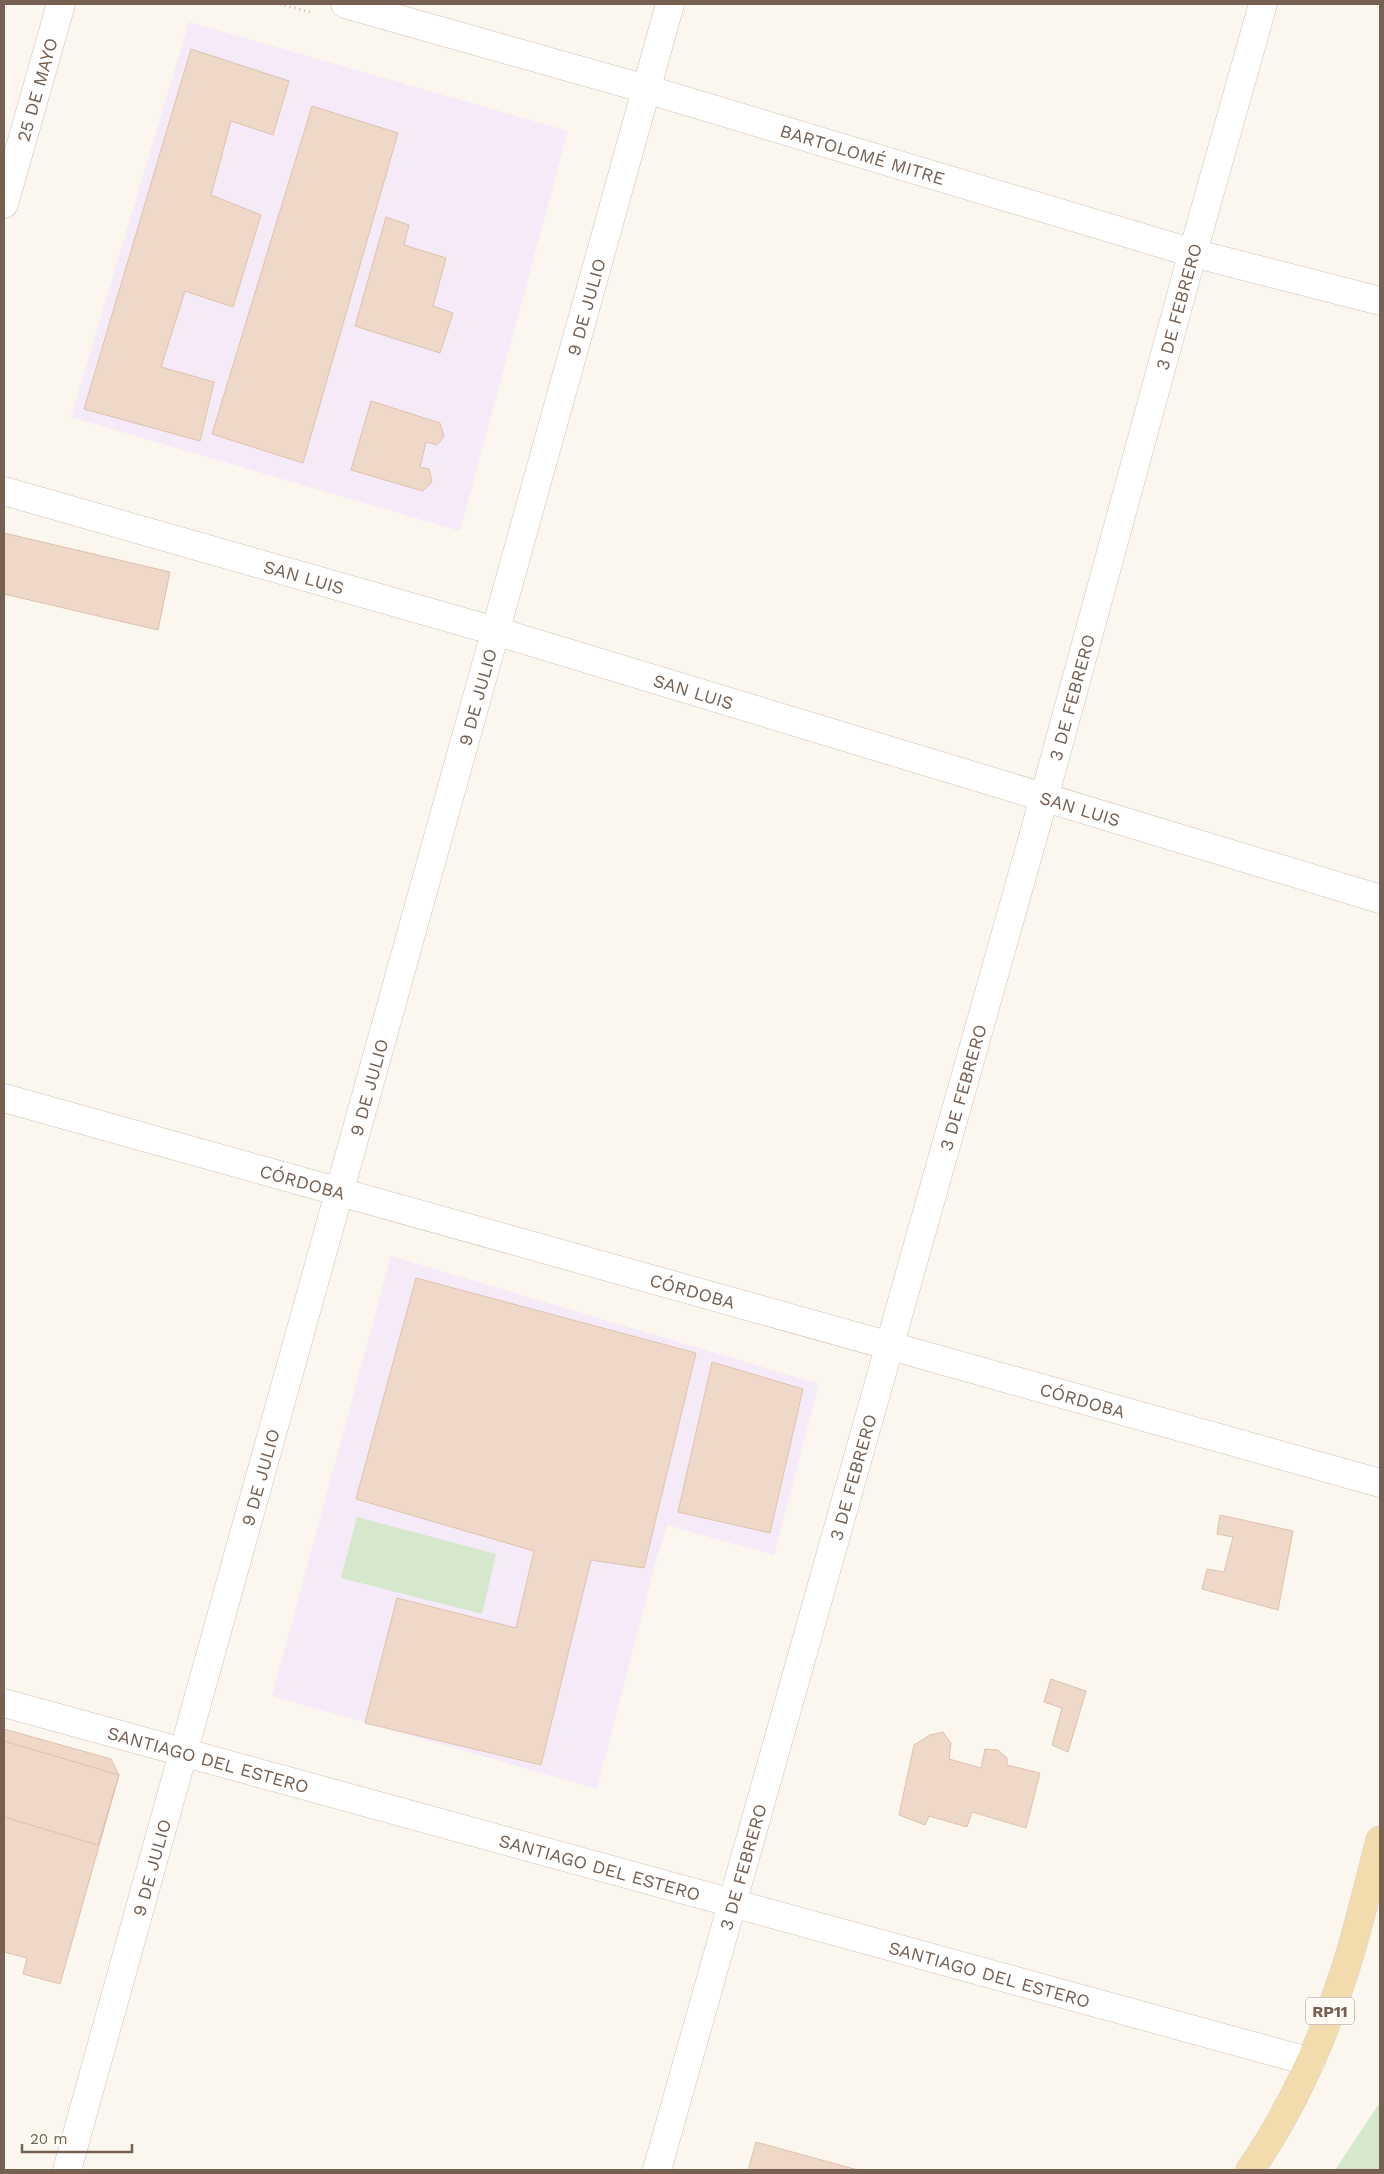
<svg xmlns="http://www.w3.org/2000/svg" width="1384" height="2174" font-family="'Work Sans',sans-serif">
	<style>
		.education { fill: #f4eaf8 }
		.green { fill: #d6e8cc }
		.building { fill: #eed9c8; stroke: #dfc1aa }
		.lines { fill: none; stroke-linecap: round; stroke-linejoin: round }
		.minor-casing { stroke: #cdc0b4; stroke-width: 29 }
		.primary-casing { stroke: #d8d2cf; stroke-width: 29 }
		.path { stroke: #d3bcaa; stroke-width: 3; stroke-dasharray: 1 4; stroke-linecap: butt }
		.minor { stroke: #fff; stroke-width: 28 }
		.primary { stroke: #f2dcae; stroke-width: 28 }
		.labels { text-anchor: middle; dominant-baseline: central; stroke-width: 4.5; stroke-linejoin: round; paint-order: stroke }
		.shield { fill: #fefaf4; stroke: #9e8e83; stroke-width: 1 }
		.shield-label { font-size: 16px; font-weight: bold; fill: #756052 }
		.street-label { font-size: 18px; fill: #756052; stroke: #fefaf4 }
	</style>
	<rect width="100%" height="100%" fill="#fbf7ee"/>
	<g class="education">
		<polygon points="189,22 568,131 460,531 71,417"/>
		<polygon points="391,1256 819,1384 774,1555 667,1525 654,1568 597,1789 272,1696"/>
	</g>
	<g class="green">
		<polygon points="357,1517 496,1554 482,1614 341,1578"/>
		<polygon points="1380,2102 1380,2170 1335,2170 1339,2164"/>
	</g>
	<g class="building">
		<polygon points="191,49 289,81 273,135 231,121 211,195 261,215 233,307 185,291 161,367 214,382 200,441 84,409"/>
		<polygon points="312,106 398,133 303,463 212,434"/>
		<polygon points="386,217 409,225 404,245 446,258 433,306 453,313 440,353 355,326"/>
		<polygon points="371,401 440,423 444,436 437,445 426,442 420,467 429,469 432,482 423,491 351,470"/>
		<polygon points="4,533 170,572 158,630 4,594"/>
		<polygon points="416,1278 696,1353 644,1568 591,1560 541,1765 365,1723 397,1598 516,1628 534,1551 356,1499"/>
		<polygon points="712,1362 803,1389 770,1533 678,1512"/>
		<polygon points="1220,1515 1293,1531 1278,1610 1202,1589 1207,1569 1224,1572 1233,1537 1217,1534"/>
		<polygon points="1051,1679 1086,1691 1068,1752 1052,1745 1062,1708 1044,1702"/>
		<polygon points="4,1729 111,1759 119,1775 60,1984 23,1974 27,1958 4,1952"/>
		<polygon points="943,1732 951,1743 949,1759 981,1768 985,1749 998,1750 1007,1758 1007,1765 1040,1773 1026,1828 972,1812 967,1827 929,1816 925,1825 899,1815 914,1745 930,1735"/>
		<polygon points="4,1741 119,1775 98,1845 4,1817"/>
		<polygon points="756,2142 858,2170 748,2170"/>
	</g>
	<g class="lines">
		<g class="minor-casing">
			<g id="minor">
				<path id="s1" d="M345 4 646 89 1193 253 1380 301"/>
				<path id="s2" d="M4 204 61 4"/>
				<path id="s3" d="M4 491 495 631 1380 899"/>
				<path id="s4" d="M4 1098 1380 1483"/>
				<path id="s5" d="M4 1703 1311 2062"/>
				<path id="s6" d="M67 2170 670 4"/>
				<path id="s7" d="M657 2170 1044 798 1191 259 1263 4"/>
			</g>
		</g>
		<g class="primary-casing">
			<path id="primary" d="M1250 2170C1291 2111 1321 2044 1343 1976 1358 1932 1368 1885 1380 1840"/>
		</g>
		<polyline class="path" points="280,4 313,13"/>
		<use href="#minor" class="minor"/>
		<use href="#primary" class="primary"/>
	</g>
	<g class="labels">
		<rect class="shield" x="1306" y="1997.5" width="48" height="27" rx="4"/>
		<g class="shield-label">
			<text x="1330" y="2011">RP11</text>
		</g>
		<g class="street-label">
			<text stroke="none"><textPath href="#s2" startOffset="119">25 DE MAYO</textPath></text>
			<text stroke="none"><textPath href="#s1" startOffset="539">BARTOLOMÉ MITRE</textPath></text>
			<text stroke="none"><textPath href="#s6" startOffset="1934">9 DE JULIO</textPath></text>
			<text stroke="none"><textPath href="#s7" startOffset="1935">3 DE FEBRERO</textPath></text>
			<text stroke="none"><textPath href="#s3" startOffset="312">SAN LUIS</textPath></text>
			<text stroke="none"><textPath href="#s3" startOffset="718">SAN LUIS</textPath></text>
			<text stroke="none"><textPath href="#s6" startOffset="1529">9 DE JULIO</textPath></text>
			<text stroke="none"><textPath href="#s7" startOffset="1530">3 DE FEBRERO</textPath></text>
			<text stroke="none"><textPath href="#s3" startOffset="1122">SAN LUIS</textPath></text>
			<text stroke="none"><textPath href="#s6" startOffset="1124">9 DE JULIO</textPath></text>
			<text stroke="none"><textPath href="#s7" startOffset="1125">3 DE FEBRERO</textPath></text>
			<text stroke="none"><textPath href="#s4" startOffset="310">CÓRDOBA</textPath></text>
			<text stroke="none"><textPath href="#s4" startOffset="715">CÓRDOBA</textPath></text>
			<text stroke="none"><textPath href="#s4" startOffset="1120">CÓRDOBA</textPath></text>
			<text stroke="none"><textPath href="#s6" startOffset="719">9 DE JULIO</textPath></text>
			<text stroke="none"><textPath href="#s7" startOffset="720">3 DE FEBRERO</textPath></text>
			<text stroke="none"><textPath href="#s5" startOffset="212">SANTIAGO DEL ESTERO</textPath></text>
			<text stroke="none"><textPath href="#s5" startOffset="618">SANTIAGO DEL ESTERO</textPath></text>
			<text stroke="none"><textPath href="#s6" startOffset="314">9 DE JULIO</textPath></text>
			<text stroke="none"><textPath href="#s7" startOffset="315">3 DE FEBRERO</textPath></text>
			<text stroke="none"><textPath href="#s5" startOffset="1022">SANTIAGO DEL ESTERO</textPath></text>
		</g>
	</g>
	<rect width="1384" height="2174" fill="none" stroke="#756052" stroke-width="10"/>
	<path d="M22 2144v8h110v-8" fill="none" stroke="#756052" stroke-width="2.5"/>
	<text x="30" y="2144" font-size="15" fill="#756052" stroke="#fefaf4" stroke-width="4" paint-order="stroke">20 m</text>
</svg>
